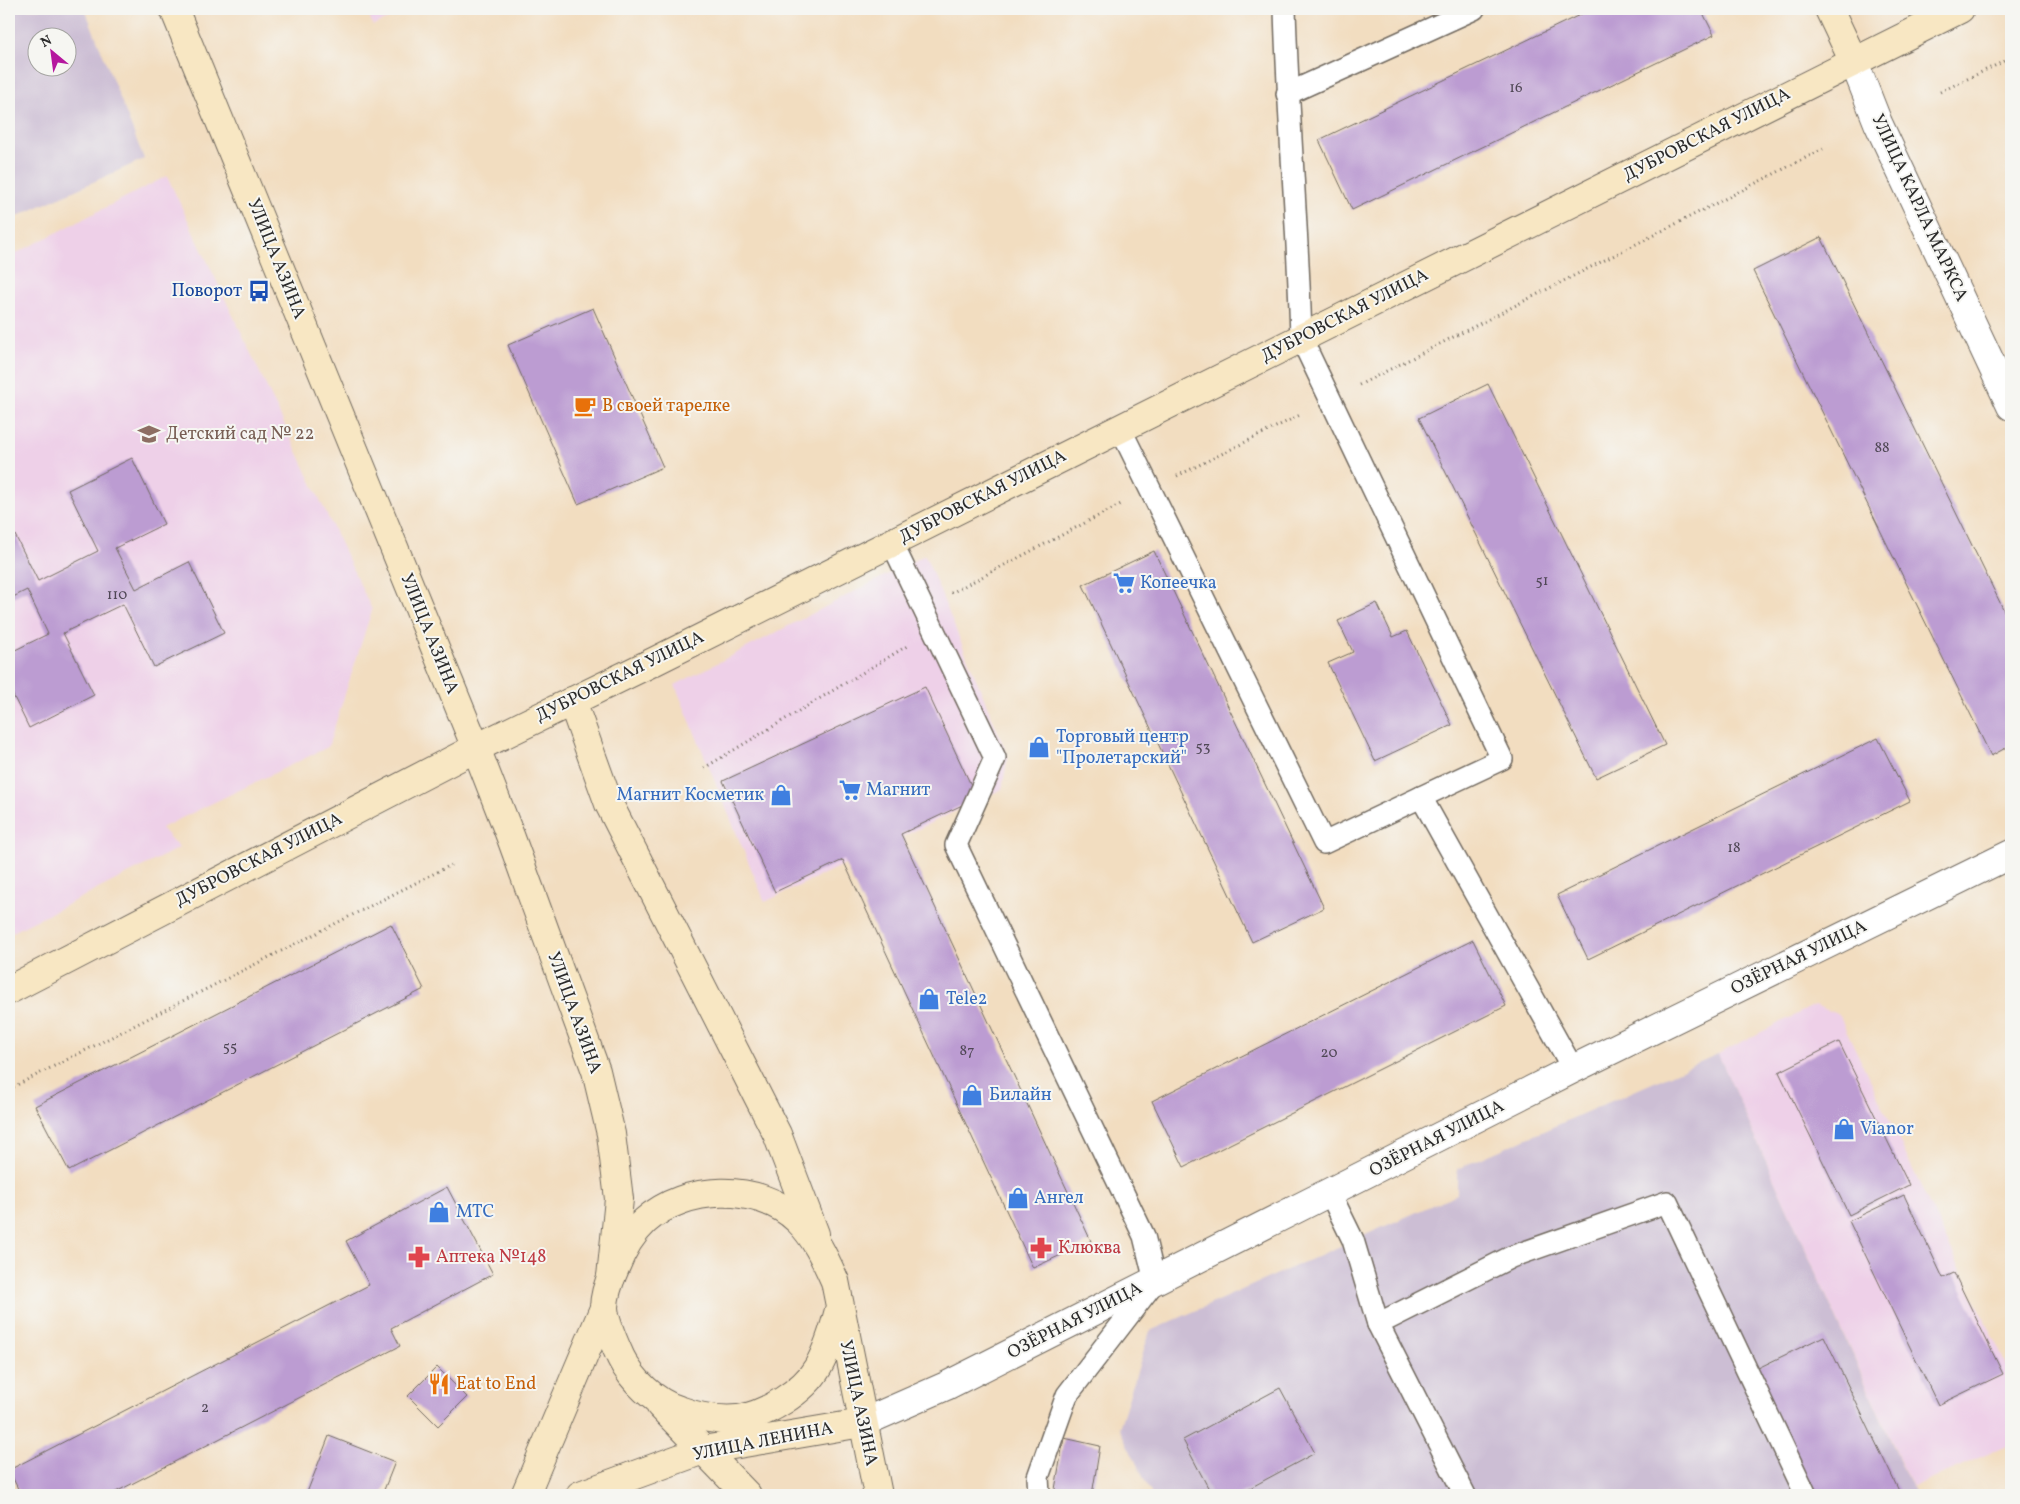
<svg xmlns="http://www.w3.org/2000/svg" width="2020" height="1504" font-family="Vollkorn,serif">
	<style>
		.built { fill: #eed0e8 }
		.industrial { fill: #ccbed4; fill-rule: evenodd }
		.building { fill: #bc9cd2 }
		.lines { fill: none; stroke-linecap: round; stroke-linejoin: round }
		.lane-casing { stroke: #71695f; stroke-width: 24 }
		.street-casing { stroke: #71695f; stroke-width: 30 }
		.secondary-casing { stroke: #71695f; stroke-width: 30 }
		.path { stroke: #71695f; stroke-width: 3; stroke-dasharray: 1 4; stroke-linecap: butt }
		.lane { stroke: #fff; stroke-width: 21 }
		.street { stroke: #fff; stroke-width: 28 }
		.secondary { stroke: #f8e7c3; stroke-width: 28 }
		.labels { text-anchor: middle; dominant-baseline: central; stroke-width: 4; stroke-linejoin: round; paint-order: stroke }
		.number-label { font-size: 15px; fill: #4f4755 }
		.street-label { font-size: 18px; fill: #2b2b2b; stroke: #f6f6f2 }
		.transit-label { font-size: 18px; fill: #164399; stroke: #f6f6f2; text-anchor: end }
		.food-label { font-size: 18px; fill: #c56008; stroke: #f6f6f2; text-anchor: start }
		.education-label { font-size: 18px; fill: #785e54; stroke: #f6f6f2; text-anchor: start }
		.shop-label { font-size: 18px; fill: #366cbe; stroke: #f6f6f2; text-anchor: start }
		.health-label { font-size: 18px; fill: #be3a42; stroke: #f6f6f2; text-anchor: start }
	</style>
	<rect width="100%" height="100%" fill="#f6f6f2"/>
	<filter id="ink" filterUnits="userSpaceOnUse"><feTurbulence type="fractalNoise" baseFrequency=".02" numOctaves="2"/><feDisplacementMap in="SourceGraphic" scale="10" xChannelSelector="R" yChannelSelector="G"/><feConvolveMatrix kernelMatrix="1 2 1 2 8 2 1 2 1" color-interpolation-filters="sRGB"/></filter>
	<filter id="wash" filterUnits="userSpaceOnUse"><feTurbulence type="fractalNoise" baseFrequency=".0096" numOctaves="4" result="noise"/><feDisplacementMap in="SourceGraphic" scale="20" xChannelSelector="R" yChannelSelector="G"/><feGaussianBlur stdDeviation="1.12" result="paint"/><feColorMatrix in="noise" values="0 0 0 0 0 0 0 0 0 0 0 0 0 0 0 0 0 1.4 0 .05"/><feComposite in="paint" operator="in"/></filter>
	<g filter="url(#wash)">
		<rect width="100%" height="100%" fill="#f2ddc0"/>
		<g class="built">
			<polygon points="366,9 412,9 373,25"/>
			<polygon points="167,176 372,610 328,747 161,828 179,848 9,934 9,257"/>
			<polygon points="925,555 1008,756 1002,789 765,902 675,685"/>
			<polygon points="1815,1005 1839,1015 2011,1375 2011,1444 1912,1487 1718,1054"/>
		</g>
		<g class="industrial">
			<path d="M9 9H85L144 159 9 220ZM38 38H68V68H38Z"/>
			<polygon points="1718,1054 1915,1495 1152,1495 1119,1428 1150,1331 1457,1194 1457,1169"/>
		</g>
		<g id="blocks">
			<g class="building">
				<polygon points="1592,9 1701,9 1714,35 1352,210 1319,140"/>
				<polygon points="1821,237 2011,625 2011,745 1991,756 1753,271"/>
				<polygon points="593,308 663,467 578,504 508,345"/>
				<polygon points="1488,384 1665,745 1596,778 1419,418"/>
				<polygon points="132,458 164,524 115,548 136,589 189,562 224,633 154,667 123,604 63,633 94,695 29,728 9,687 9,653 48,634 27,590 9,599 9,523 38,581 98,551 68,490"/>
				<polygon points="1154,551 1324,908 1252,942 1083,585"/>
				<polygon points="1377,603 1393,637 1407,631 1452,725 1375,761 1328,663 1353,652 1338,621"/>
				<polygon points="925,687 977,798 901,834 1091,1241 1033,1268 843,860 775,892 723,781"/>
				<polygon points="1878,738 1910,801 1588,959 1557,895"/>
				<polygon points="391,924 424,989 69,1171 35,1106"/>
				<polygon points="1473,940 1506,1006 1184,1167 1152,1101"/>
				<polygon points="1839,1042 1909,1185 1849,1215 1779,1072"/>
				<polygon points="447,1187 493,1274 391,1328 400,1346 110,1495 21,1495 9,1470 369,1285 346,1241"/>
				<polygon points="1904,1195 1943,1278 1954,1273 2003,1374 1938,1405 1849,1221"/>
				<polygon points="1824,1336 1901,1495 1815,1495 1754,1370"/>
				<polygon points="437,1367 467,1397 438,1426 408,1396"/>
				<polygon points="1280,1388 1315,1453 1237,1495 1212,1495 1183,1440"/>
				<polygon points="329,1436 395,1462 382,1495 306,1495"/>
				<polygon points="1064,1438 1100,1446 1092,1495 1054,1495"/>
			</g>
		</g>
	</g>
	<g filter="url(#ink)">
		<use href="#blocks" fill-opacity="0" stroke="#71695f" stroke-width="1"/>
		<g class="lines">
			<g class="lane-casing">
				<g id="lane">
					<path d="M1285 9C1288 119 1298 228 1301 338L1502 759 1421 797"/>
					<polyline points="1287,94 1474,9"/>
					<polyline points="1120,428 1324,843 1421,797 1573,1069"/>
					<polyline points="892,543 995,758 956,845 1144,1236 1155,1281 1067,1395 1038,1477 1039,1495"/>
					<polyline points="1330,1193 1353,1240 1378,1324 1465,1495"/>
					<polyline points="1378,1324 1511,1257 1667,1202 1806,1495"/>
				</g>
			</g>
			<g class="street-casing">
				<g id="street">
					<polyline points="1854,62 1878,123 2011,406"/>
					<polyline points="862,1423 946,1386 1573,1069 2011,854"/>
				</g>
			</g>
			<g class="secondary-casing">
				<g id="secondary">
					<polyline points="174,9 476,748 511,838 596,1071 611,1134 619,1199 611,1277"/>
					<polyline points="1829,9 1854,62"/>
					<polyline points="572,701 609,804 777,1134 815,1234"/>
					<polyline points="9,990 476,748 655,661 1960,9"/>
					<path d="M839 1310C834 1329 828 1349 818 1367 804 1391 766 1415 738 1419 718 1421 698 1417 679 1410 655 1403 632 1380 621 1358 615 1345 605 1323 604 1308 604 1296 610 1279 615 1268 622 1250 631 1234 645 1221 685 1185 758 1182 798 1220 816 1238 825 1259 835 1281L878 1495"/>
					<polyline points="660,1405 747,1495"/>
					<polyline points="525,1495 604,1308"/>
					<polyline points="580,1495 703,1450 862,1423"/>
				</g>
			</g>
			<g class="path">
				<polyline points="1940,92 2011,58"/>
				<polyline points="1359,385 1823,149"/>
				<polyline points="1177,476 1302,414"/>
				<polyline points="951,593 1123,503"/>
				<polyline points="704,768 907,646"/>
				<polyline points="9,1089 451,865"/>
			</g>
			<use href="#lane" class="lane"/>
			<use href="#street" class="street"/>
			<use href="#secondary" class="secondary"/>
		</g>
	</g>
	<defs>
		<g id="bus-bare" transform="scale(1.725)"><path d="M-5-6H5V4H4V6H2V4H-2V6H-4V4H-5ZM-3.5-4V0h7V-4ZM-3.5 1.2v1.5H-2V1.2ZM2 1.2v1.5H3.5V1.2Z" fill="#1a4fb4" stroke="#f6f6f2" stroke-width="2.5" paint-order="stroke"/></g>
		<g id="cafe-bare" transform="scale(1.725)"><path d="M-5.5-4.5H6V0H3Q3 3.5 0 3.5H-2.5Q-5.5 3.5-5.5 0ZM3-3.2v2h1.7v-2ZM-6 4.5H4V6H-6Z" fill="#e8710a" stroke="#f6f6f2" stroke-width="2.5" paint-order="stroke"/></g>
		<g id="school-bare" transform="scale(1.725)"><path d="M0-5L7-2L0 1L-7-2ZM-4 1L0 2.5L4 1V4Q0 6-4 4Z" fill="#8d6e63" stroke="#f6f6f2" stroke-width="2.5" paint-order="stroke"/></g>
		<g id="supermarket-bare" transform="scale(1.725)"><path d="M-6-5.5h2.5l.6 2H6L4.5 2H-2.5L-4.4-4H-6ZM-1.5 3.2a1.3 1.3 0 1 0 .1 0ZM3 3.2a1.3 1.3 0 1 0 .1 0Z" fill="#3f7fe0" stroke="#f6f6f2" stroke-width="2.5" paint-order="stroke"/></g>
		<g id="shop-bare" transform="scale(1.725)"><path d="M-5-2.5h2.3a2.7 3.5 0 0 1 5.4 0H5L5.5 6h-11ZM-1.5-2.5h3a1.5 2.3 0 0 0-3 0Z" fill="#3f7fe0" stroke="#f6f6f2" stroke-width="2.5" paint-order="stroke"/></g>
		<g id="pharmacy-bare" transform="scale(1.725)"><path d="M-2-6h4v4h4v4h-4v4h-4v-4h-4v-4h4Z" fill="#e0444e" stroke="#f6f6f2" stroke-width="2.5" paint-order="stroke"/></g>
		<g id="restaurant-bare" transform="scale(1.725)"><path d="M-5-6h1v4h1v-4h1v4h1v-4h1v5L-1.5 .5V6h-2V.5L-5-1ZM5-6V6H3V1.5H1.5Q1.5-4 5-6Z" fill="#e8710a" stroke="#f6f6f2" stroke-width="2.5" paint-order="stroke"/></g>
	</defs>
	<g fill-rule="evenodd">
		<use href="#bus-bare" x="259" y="291"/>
		<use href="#cafe-bare" x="585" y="406"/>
		<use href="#school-bare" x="149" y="434"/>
		<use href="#supermarket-bare" x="1124" y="583"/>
		<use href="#shop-bare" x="1039" y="747"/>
		<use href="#supermarket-bare" x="850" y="790"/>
		<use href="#shop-bare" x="781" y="795"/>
		<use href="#shop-bare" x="929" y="999"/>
		<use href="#shop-bare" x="972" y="1095"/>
		<use href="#shop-bare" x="1844" y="1129"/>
		<use href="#shop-bare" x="1018" y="1198"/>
		<use href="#shop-bare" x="439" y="1212"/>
		<use href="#pharmacy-bare" x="1041" y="1248"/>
		<use href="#pharmacy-bare" x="419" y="1257"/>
		<use href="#restaurant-bare" x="439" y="1384"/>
	</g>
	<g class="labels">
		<g class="number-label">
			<text x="1516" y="88">16</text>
			<text x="1882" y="448">88</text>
			<text x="1542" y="581">51</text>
			<text x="117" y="595">110</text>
			<text x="1203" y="747">53</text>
			<text x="1734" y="848">18</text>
			<text x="230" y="1047">55</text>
			<text x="967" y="1051">87</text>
			<text x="1329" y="1053">20</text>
			<text x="205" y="1408">2</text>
		</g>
		<g class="street-label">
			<text transform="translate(1707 135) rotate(-27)">ДУБРОВСКАЯ УЛИЦА</text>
			<text transform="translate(1919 208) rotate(65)">УЛИЦА КАРЛА МАРКСА</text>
			<text transform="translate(276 259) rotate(68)">УЛИЦА АЗИНА</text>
			<text transform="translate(1345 316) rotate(-27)">ДУБРОВСКАЯ УЛИЦА</text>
			<text transform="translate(983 497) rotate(-27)">ДУБРОВСКАЯ УЛИЦА</text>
			<text transform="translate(429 634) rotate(68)">УЛИЦА АЗИНА</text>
			<text transform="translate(620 677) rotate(-26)">ДУБРОВСКАЯ УЛИЦА</text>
			<text transform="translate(259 860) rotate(-27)">ДУБРОВСКАЯ УЛИЦА</text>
			<text transform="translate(1799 958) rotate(-26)">ОЗЁРНАЯ УЛИЦА</text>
			<text transform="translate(574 1013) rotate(70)">УЛИЦА АЗИНА</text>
			<text transform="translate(1437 1139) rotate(-27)">ОЗЁРНАЯ УЛИЦА</text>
			<text transform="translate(1075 1321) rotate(-27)">ОЗЁРНАЯ УЛИЦА</text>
			<text transform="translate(858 1403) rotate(78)">УЛИЦА АЗИНА</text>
			<text transform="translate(763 1442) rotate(-11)">УЛИЦА ЛЕНИНА</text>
		</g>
		<g class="transit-label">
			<text x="242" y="291">Поворот</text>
		</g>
		<g class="food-label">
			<text x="602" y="406">В своей тарелке</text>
			<text x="456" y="1384">Eat to End</text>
		</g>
		<g class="education-label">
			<text x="166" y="434">Детский сад № 22</text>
		</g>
		<g class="shop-label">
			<text x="1140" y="583">Копеечка</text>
			<text x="1056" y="737">Торговый центр<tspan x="1056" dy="21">"Пролетарский"</tspan></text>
			<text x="866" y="790">Магнит</text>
			<text x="764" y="795" text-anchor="end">Магнит Косметик</text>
			<text x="946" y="999">Tele2</text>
			<text x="989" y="1095">Билайн</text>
			<text x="1860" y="1129">Vianor</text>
			<text x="1034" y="1198">Ангел</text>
			<text x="456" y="1212">МТС</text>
		</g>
		<g class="health-label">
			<text x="1058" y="1248">Клюква</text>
			<text x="436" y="1257">Аптека №148</text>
		</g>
	</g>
	<rect width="2020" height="1504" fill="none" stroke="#f6f6f2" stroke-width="30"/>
	<g transform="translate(52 52) rotate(331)"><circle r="24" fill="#f6f6f2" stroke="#a5a5a2"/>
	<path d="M0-4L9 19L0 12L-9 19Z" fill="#b5179e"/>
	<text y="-8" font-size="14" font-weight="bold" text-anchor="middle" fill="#2b2b2b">N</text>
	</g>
</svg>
